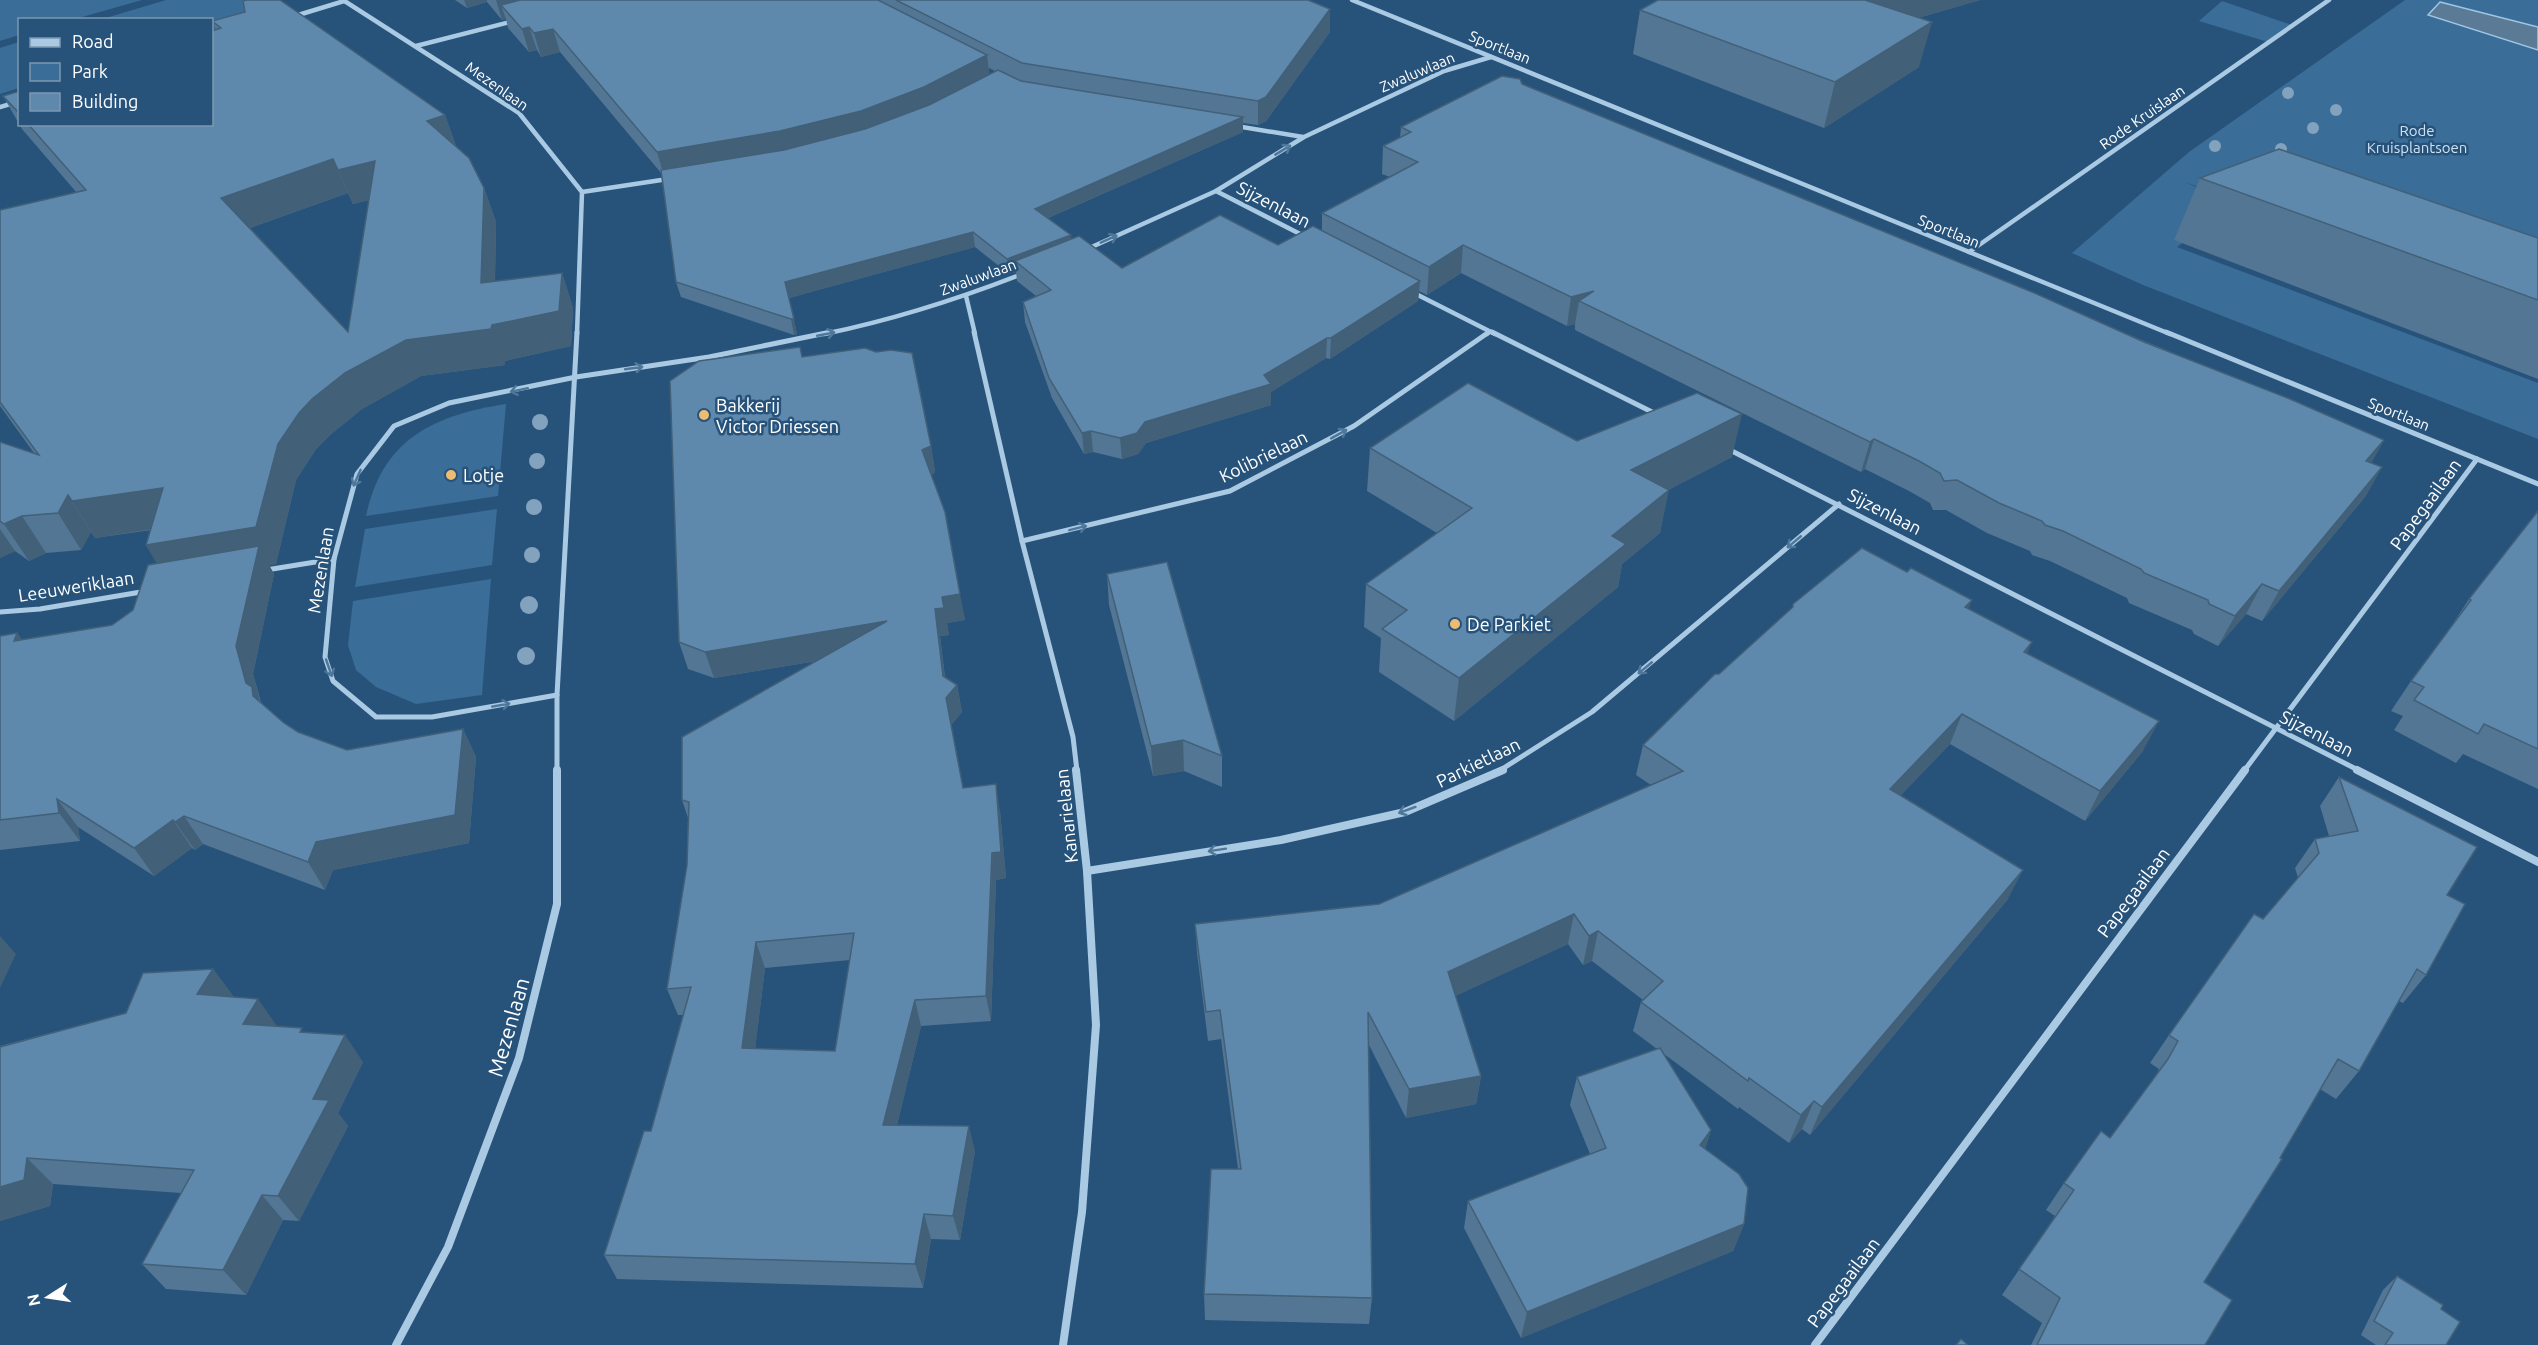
<svg xmlns="http://www.w3.org/2000/svg" width="2538" height="1345" font-family="Ubuntu,sans-serif">
	<style>
		.green { fill: #3a6d98 }
		.water { fill: #5a7a96; stroke: #9fc6e4; stroke-width: 1.5 }
		.lines { fill: none; stroke-linecap: round; stroke-linejoin: round }
		.minor-far2 { stroke: #aacae4; stroke-width: 4.5 }
		.minor-far1 { stroke: #aacae4; stroke-width: 5 }
		.minor { stroke: #aacae4; stroke-width: 8 }
		.tree { fill: #82a2bd }
		.wall { fill: #527694; fill-rule: evenodd }
		.shaded-wall { fill: #426078 }
		.building { fill: #5f89ac; stroke: #426078; stroke-width: 1.5; fill-rule: evenodd }
		.oneway { stroke: #4e779a }
		.poi-dot { fill: #ecbc70; stroke: #27537b; stroke-width: 2 }
		.labels { text-anchor: middle; dominant-baseline: central; stroke-width: 5; stroke-linejoin: round; paint-order: stroke }
		.far-street-label { font-size: 15px; fill: #fff; stroke: #27537b }
		.far-park-label { font-size: 15px; fill: #cde2f3; stroke: #27537b }
		.street-label { font-size: 18px; fill: #fff; stroke: #27537b }
		.poi-label { font-size: 18px; fill: #fff; stroke: #27537b; text-anchor: start }
		.near-street-label { font-size: 21px; fill: #fff; stroke: #27537b }
	</style>
	<rect width="100%" height="100%" fill="#27537b"/>
	<g class="green">
		<polygon points="0,0 142,0 75,19 20,20 19,35 0,41"/>
		<polygon points="166,0 271,0 284,9 212,31 212,20 99,20"/>
		<polygon points="2405,0 2538,0 2538,310 2185,182 2235,204 2177,247 2538,383 2538,439 2143,285 2072,253 2189,152"/>
		<polygon points="2222,1 2292,25 2268,42 2199,21"/>
		<polygon points="19,42 19,88 0,94 0,48"/>
		<path d="M506 404 498 496 366 516C382 439 434 415 506 404Z"/>
		<polygon points="497,509 492,565 355,587 365,529"/>
		<polygon points="491,579 482,695 416,704 376,687 356,670 348,645 353,601"/>
	</g>
	<polygon class="water" points="2440,2 2538,27 2538,50 2428,15"/>
	<g class="lines">
		<g class="minor-far2">
			<polyline points="343,0 519,113 582,192 577,334"/>
			<polyline points="1352,0 2170,334"/>
			<polyline points="295,16 344,1"/>
			<polyline points="416,46 514,21"/>
			<polyline points="0,107 20,101"/>
			<polyline points="1236,126 1303,137"/>
			<polyline points="1216,191 1304,236"/>
			<polyline points="582,192 668,179"/>
			<polyline points="1085,250 1216,191 1304,137 1444,71 1491,57"/>
			<polyline points="1969,252 2329,0"/>
			<polyline points="1412,292 1495,334"/>
			<polyline points="966,296 975,334"/>
			<path d="M824 334C892 320 958 299 1022 274"/>
			<polyline points="1487,334 1489,332"/>
		</g>
		<g class="minor-far1">
			<polyline points="974,332 1022,541 1073,737 1077,771"/>
			<polyline points="1492,332 1658,415"/>
			<polyline points="2166,332 2538,484"/>
			<polyline points="1726,448 2360,771"/>
			<polyline points="1022,541 1230,491 1354,426 1489,332"/>
			<polyline points="266,570 334,559"/>
			<polyline points="0,612 40,609 147,591"/>
			<polyline points="557,695 432,717 376,717 333,681 325,657 334,559 357,474 394,426 449,403 576,377 709,357 831,332"/>
			<polyline points="557,771 557,695 577,332"/>
			<polyline points="1499,771 1592,712 1839,504"/>
			<polyline points="2244,771 2477,459"/>
		</g>
		<g class="minor">
			<polyline points="2357,770 2538,862"/>
			<polyline points="1087,871 1281,840 1405,812 1503,770"/>
			<polyline points="396,1345 448,1247 519,1058 557,904 557,770"/>
			<polyline points="1063,1345 1082,1212 1096,1025 1087,871 1076,770"/>
			<polyline points="1815,1345 2245,770"/>
		</g>
	</g>
	<g class="tree">
		<circle cx="2288" cy="93" r="6"/>
		<circle cx="2336" cy="110" r="6"/>
		<circle cx="2313" cy="128" r="6"/>
		<circle cx="2215" cy="146" r="6"/>
		<circle cx="2281" cy="149" r="6"/>
		<circle cx="540" cy="422" r="8"/>
		<circle cx="537" cy="461" r="8"/>
		<circle cx="534" cy="507" r="8"/>
		<circle cx="532" cy="555" r="8"/>
		<circle cx="529" cy="605" r="9"/>
		<circle cx="526" cy="656" r="9"/>
	</g>
	<g class="wall">
		<path d="M455 0H1308L1330 32 1266 121 1258 125 1243 123V132L1048 218 1071 235V239L1122 268 1278 245 1322 231V213L1390 177 1382 174 1383 146 1400 137 1401 127 1522 84 2384 440 2371 463 2382 467 2365 497 2262 621 2246 614 2218 646 2194 634 2192 630 2129 603 2127 598 2050 561 2032 555 2030 551 1987 533 1946 510H1933L1930 503 1909 491 1865 469 1861 472 1575 330V324L1567 326 1461 273 1427 295 1419 291 1418 301 1330 359 1326 358 1271 392V405L1146 443 1138 454 1122 459 1093 452 1084 454 1052 398 1025 322 1023 302 1036 296 1017 281 1016 272 1009 274 975 247 789 298 797 334 794 335 681 297 676 282 661 173 560 52 541 57 537 50 529 52 508 28 506 19 502 20 487 2 467 8ZM989 68 995 71 989 74Z"/>
		<polygon points="1658,0 1980,0 1918,18 1919,67 1824,128 1633,54 1640,10"/>
		<path d="M212 21 445 115 456 146 484 188 496 222 495 281 562 273 573 308 571 346 505 361V365L421 376 362 409 330 435 316 449 296 480 276 564 269 565 274 574 253 674 261 702 284 723 298 732 347 750 463 729 476 757 469 843 333 870 325 890 203 844 195 850 192 848 154 876 78 827 80 841 0 850V636L17 633 22 640 112 625 133 610 157 563 146 545 151 530 95 538 91 532 81 550 46 553 29 561 15 551 0 558V442L34 453 0 406V210L77 193 22 129 3 96 20 91V124H212L216 29ZM348 193 353 204 369 200 348 332 250 228Z"/>
		<polygon points="2200,178 2538,238 2538,379 2174,240"/>
		<path d="M802 357 931 446 935 472 931 475 965 620 947 623 949 635 940 636 945 677 957 685 962 712 951 725 963 788 1000 811 1006 878 996 880 991 1021 921 1026 897 1125 975 1151 960 1240 931 1239 923 1288 617 1279 604 1255 651 1131 684 1015H678L667 989 687 865 688 818 682 800 817 661 714 678 688 669 679 642ZM850 960 835 1051 755 1049 765 968Z"/>
		<polygon points="1577,441 1732,457 1668,490 1660,533 1622,564 1618,587 1454,721 1379,672 1381,638 1364,627 1366,584 1437,533 1367,491 1370,448"/>
		<polygon points="2538,511 2538,789 2463,754 2456,763 2394,730 2403,716 2391,711 2411,681 2450,628 2469,599"/>
		<polygon points="1107,574 1222,756 1222,787 1184,771 1153,776 1109,605"/>
		<polygon points="1793,604 1968,609 2028,654 2143,751 2085,821 1950,744 1900,796 2008,899 1810,1135 1802,1129 1789,1143 1739,1107 1738,1109 1664,1054 1711,1130 1705,1149 1744,1224 1733,1251 1521,1338 1464,1228 1468,1201 1590,1154 1570,1105 1577,1077 1657,1049 1633,1031 1641,1002 1643,1000 1592,961 1583,965 1568,944 1455,996 1481,1076 1476,1104 1406,1118 1369,1045 1372,1298 1369,1324 1205,1320 1204,1294 1238,1169 1221,1039 1208,1041 1197,953 1195,924 1379,904 1651,785 1636,775 1643,745 1719,674 1792,609"/>
		<polygon points="2339,777 2447,895 2426,975 2403,1003 2399,1001 2359,1071 2336,1099 2320,1089 2204,1282 2205,1345 2031,1345 2042,1323 2002,1295 2055,1216 2046,1210 2064,1183 2110,1138 2155,1078 2159,1069 2150,1063 2169,1035 2298,878 2295,868 2315,839 2329,836 2320,806"/>
		<polygon points="213,969 233,996 232,997 277,1026 305,1033 363,1062 338,1113 348,1126 299,1221 283,1220 246,1295 166,1289 142,1264 181,1193 53,1184 50,1206 0,1221 0,1046 126,1013"/>
		<polygon points="2397,1276 2441,1309 2446,1345 2376,1345 2361,1335 2383,1290"/>
	</g>
	<g class="shaded-wall">
		<polygon points="464,0 487,0 487,2 467,8"/>
		<polygon points="496,0 588,0 501,5 506,19 502,20"/>
		<polygon points="1852,0 1980,0 1842,40"/>
		<polygon points="1330,9 1330,32 1266,121 1258,125 1258,101"/>
		<polygon points="1932,22 1919,67 1824,128 1835,82"/>
		<polygon points="529,27 537,50 529,52 522,29"/>
		<polygon points="553,29 560,52 541,57 534,33"/>
		<polygon points="987,55 990,79 927,111 785,156 664,176 657,152"/>
		<polygon points="445,115 457,149 427,121"/>
		<polygon points="1243,117 1243,132 1036,223 1035,209"/>
		<polygon points="333,159 348,193 238,232 221,198"/>
		<polygon points="375,161 389,195 353,204 338,170"/>
		<polygon points="484,188 496,222 494,318 481,283"/>
		<polygon points="973,232 975,247 789,298 785,282"/>
		<polygon points="1071,235 1072,250 1015,261 1016,272 1009,274 1007,259"/>
		<polygon points="1463,245 1461,273 1427,295 1429,267"/>
		<polygon points="562,273 573,308 571,346 505,361 505,365 421,376 362,409 330,435 316,449 296,480 276,564 269,565 274,574 253,674 260,701 268,716 270,724 246,683 168,582 146,545 278,444 299,413 312,399 345,373 406,340 492,325"/>
		<polygon points="1420,281 1418,301 1330,359 1331,338"/>
		<polygon points="1594,291 1579,301 1575,324 1567,326 1571,297"/>
		<polygon points="791,319 794,319 797,334 794,335"/>
		<polygon points="1327,338 1326,358 1271,392 1271,405 1146,443 1138,454 1122,459 1120,438 1145,422 1264,375"/>
		<polygon points="1742,414 1732,457 1623,513 1631,470"/>
		<polygon points="1091,431 1093,452 1084,454 1082,433"/>
		<polygon points="1874,439 1865,469 1861,472 1870,442"/>
		<polygon points="2384,440 2367,470 2366,461"/>
		<polygon points="931,446 935,472 927,477 922,450"/>
		<polygon points="2382,467 2365,497 2262,621 2279,591"/>
		<polygon points="163,488 184,524 95,538 72,501"/>
		<polygon points="1669,490 1660,533 1622,564 1618,587 1454,721 1459,678 1612,536"/>
		<polygon points="68,495 91,532 81,550 58,513"/>
		<polygon points="22,516 46,553 29,561 4,524"/>
		<polygon points="0,529 15,551 0,558"/>
		<polygon points="2262,584 2246,614 2218,646 2235,616"/>
		<polygon points="960,594 965,620 947,623 949,635 940,636 947,697 957,685 962,712 951,725 943,676 935,609 942,597"/>
		<polygon points="1972,600 1960,630 1965,607"/>
		<polygon points="887,621 893,648 714,678 705,652"/>
		<polygon points="17,633 37,661 14,641"/>
		<polygon points="2032,642 2019,673 2024,652"/>
		<polygon points="1962,714 1950,744 1878,819 1890,789"/>
		<polygon points="2159,721 2143,751 2085,821 2100,791"/>
		<polygon points="463,729 476,757 469,843 333,870 325,890 308,862 316,842"/>
		<polygon points="1183,740 1184,771 1153,776 1151,746"/>
		<polygon points="996,784 1000,811 1006,878 996,880 991,1021 986,996"/>
		<polygon points="57,799 78,827 80,841 59,813"/>
		<polygon points="184,816 203,844 195,850 175,822"/>
		<polygon points="173,820 192,848 154,876 134,848"/>
		<polygon points="2023,870 2008,899 1810,1135 1822,1107"/>
		<polygon points="1574,914 1568,944 1444,1001 1448,972"/>
		<polygon points="1598,931 1592,961 1583,965 1589,936"/>
		<polygon points="0,936 16,954 0,988"/>
		<polygon points="756,942 765,968 752,1074 742,1048"/>
		<polygon points="213,969 233,996 218,1021 197,994"/>
		<polygon points="258,999 277,1026 243,1024"/>
		<polygon points="915,1000 921,1026 891,1149 883,1125"/>
		<polygon points="345,1035 363,1062 338,1113 348,1126 299,1221 278,1196 313,1099"/>
		<polygon points="1481,1076 1476,1104 1406,1118 1409,1089"/>
		<polygon points="1814,1101 1802,1129 1789,1143 1801,1115"/>
		<polygon points="969,1126 975,1151 960,1240 953,1216"/>
		<polygon points="1711,1130 1702,1158 1700,1145"/>
		<polygon points="27,1158 53,1184 50,1206 0,1221 0,1187"/>
		<polygon points="262,1195 283,1220 246,1295 223,1270"/>
		<polygon points="924,1214 931,1239 923,1288 915,1264"/>
		<polygon points="1744,1224 1733,1251 1521,1338 1527,1312"/>
	</g>
	<g class="building">
		<path d="M247 0H280L445 115 427 121 469 158 484 188 481 283 562 273 559 311 492 325 491 329 406 340 345 373 312 399 299 413 278 444 256 527 146 545 163 488 72 501 68 495 58 513 22 516 4 524 0 521V442L39 455 0 402V210L86 190 28 124H212V31L221 28 212 21 245 12 243 1ZM333 159 338 170 375 161 348 332 221 198Z"/>
		<polygon points="520,0 878,0 987,55 924,87 861,111 780,131 657,152 553,29 534,33 529,27 522,29 501,5"/>
		<polygon points="896,0 1308,0 1330,9 1266,97 1258,101 1022,63"/>
		<polygon points="1658,0 1865,0 1932,22 1835,82 1640,10"/>
		<polygon points="998,70 1021,81 1243,117 1035,209 1071,235 1007,259 973,232 785,282 794,319 791,319 676,282 661,170 784,150 865,129 929,105"/>
		<polygon points="1502,76 1520,79 1522,84 2032,292 2144,342 2290,399 2384,440 2366,461 2382,467 2279,591 2262,584 2235,616 2209,604 2208,600 2144,573 2141,569 2063,531 2045,525 2042,521 1999,503 1957,480 1944,481 1940,473 1919,461 1874,439 1870,442 1579,301 1594,291 1571,297 1463,245 1429,267 1322,213 1418,162 1383,146 1411,132 1401,127"/>
		<polygon points="20,91 20,114 3,96"/>
		<polygon points="2279,149 2538,238 2538,300 2200,178"/>
		<polygon points="1220,215 1278,245 1313,226 1420,281 1331,338 1327,338 1264,375 1271,384 1145,422 1137,433 1120,438 1091,431 1082,433 1049,378 1023,302 1051,290 1015,261 1079,236 1122,268"/>
		<path d="M800 347 802 357 865 348 876 352 891 350 912 353 931 446 922 450 945 512 960 594 942 597 944 608 935 609 943 676 957 685 946 698 963 788 996 784 1001 852 992 853 986 996 915 1000 883 1125 969 1126 953 1216 924 1214 915 1264 604 1255 644 1131H651L691 987 667 989 687 865 689 802 682 800V737L887 621 705 652 679 642 670 381 699 361ZM854 933 835 1051 742 1048 756 942Z"/>
		<polygon points="1468,383 1577,441 1697,393 1742,414 1631,470 1669,490 1612,536 1626,544 1459,678 1382,629 1407,610 1366,584 1472,508 1370,448"/>
		<polygon points="2538,511 2538,749 2484,724 2478,734 2414,700 2424,687 2411,681 2471,600 2469,599"/>
		<polygon points="259,546 236,646 246,683 252,687 253,696 284,723 298,732 347,750 463,729 455,815 316,842 308,862 184,816 175,822 173,820 134,848 57,799 59,813 0,820 0,636 17,633 14,641 112,625 133,610 148,565"/>
		<polygon points="1862,548 1907,572 1911,568 1972,600 1965,607 2032,642 2024,652 2159,721 2100,791 1962,714 1890,789 2023,870 1822,1107 1814,1101 1801,1115 1749,1078 1748,1081 1641,1002 1663,981 1598,931 1589,936 1574,914 1448,972 1481,1076 1409,1089 1368,1012 1372,1298 1204,1294 1211,1169 1241,1169 1220,1010 1206,1012 1195,924 1379,904 1683,771 1643,745 1715,674 1719,674 1793,607 1793,604"/>
		<polygon points="1167,562 1222,756 1183,740 1151,746 1107,574"/>
		<polygon points="2339,777 2477,847 2447,895 2465,904 2426,975 2417,969 2359,1071 2338,1059 2280,1158 2282,1159 2204,1282 2232,1300 2205,1345 2037,1345 2060,1298 2019,1269 2074,1190 2064,1183 2101,1131 2110,1138 2168,1059 2178,1041 2169,1035 2254,914 2263,919 2319,853 2315,839 2358,831"/>
		<polygon points="213,969 197,994 258,999 243,1024 302,1028 300,1032 345,1035 313,1099 329,1100 278,1196 262,1195 223,1270 142,1264 194,1170 27,1158 24,1180 0,1187 0,1047 126,1013 143,973"/>
		<polygon points="1660,1048 1711,1130 1700,1145 1739,1174 1748,1188 1744,1224 1527,1312 1468,1201 1606,1148 1577,1077"/>
		<polygon points="2397,1276 2443,1305 2441,1309 2460,1322 2446,1345 2385,1345 2393,1333 2374,1321"/>
		<polygon points="1961,1339 1968,1345 1956,1345"/>
	</g>
	<defs><path id="oneway-shaft" d="M-6 0H5M1.5-3L5.5 0L1.5 3" fill="none" stroke-width="1.6" stroke-linecap="round" stroke-linejoin="round" transform="scale(1.5)"/></defs>
	<g class="oneway">
		<use href="#oneway-shaft" transform="translate(1283 150) rotate(-31)"/>
		<use href="#oneway-shaft" transform="translate(1109 239) rotate(-24)"/>
		<use href="#oneway-shaft" transform="translate(826 334) rotate(-11)"/>
		<use href="#oneway-shaft" transform="translate(634 368) rotate(-8)"/>
		<use href="#oneway-shaft" transform="translate(519 390) rotate(168)"/>
		<use href="#oneway-shaft" transform="translate(1339 434) rotate(-29)"/>
		<use href="#oneway-shaft" transform="translate(357 478) rotate(114)"/>
		<use href="#oneway-shaft" transform="translate(1078 528) rotate(-14)"/>
		<use href="#oneway-shaft" transform="translate(1794 542) rotate(140)"/>
		<use href="#oneway-shaft" transform="translate(329 668) rotate(71)"/>
		<use href="#oneway-shaft" transform="translate(1645 668) rotate(140)"/>
		<use href="#oneway-shaft" transform="translate(501 705) rotate(-10)"/>
		<use href="#oneway-shaft" transform="translate(1407 810) rotate(160)"/>
		<use href="#oneway-shaft" transform="translate(1217 850) rotate(171)"/>
	</g>
	<g class="poi-dot">
		<circle cx="704" cy="415" r="6"/>
		<circle cx="451" cy="475" r="6"/>
		<circle cx="1455" cy="624" r="6"/>
	</g>
	<g class="labels">
		<g class="far-street-label">
			<text transform="translate(1500 47) rotate(22)">Sportlaan</text>
			<text transform="translate(1417 72) rotate(-23)">Zwaluwlaan</text>
			<text transform="translate(497 86) rotate(35)">Mezenlaan</text>
			<text transform="translate(2142 117) rotate(-35)">Rode Kruislaan</text>
			<text transform="translate(1949 231) rotate(22)">Sportlaan</text>
			<text transform="translate(978 277) rotate(-20)">Zwaluwlaan</text>
			<text transform="translate(2399 414) rotate(22)">Sportlaan</text>
		</g>
		<g class="far-park-label">
			<text x="2417" y="130">Rode<tspan x="2417" dy="17">Kruisplantsoen</tspan></text>
		</g>
		<g class="street-label">
			<text transform="translate(1274 204) rotate(27)">Sijzenlaan</text>
			<text transform="translate(1263 456) rotate(-26)">Kolibrielaan</text>
			<text transform="translate(2425 504) rotate(-54)">Papegaailaan</text>
			<text transform="translate(1885 511) rotate(27)">Sijzenlaan</text>
			<text transform="translate(320 570) rotate(-81)">Mezenlaan</text>
			<text transform="translate(76 586) rotate(-9)">Leeuweriklaan</text>
			<text transform="translate(2317 733) rotate(27)">Sijzenlaan</text>
			<text transform="translate(1478 762) rotate(-26)">Parkietlaan</text>
			<text transform="translate(1066 816) rotate(-96)">Kanarielaan</text>
			<text transform="translate(2133 892) rotate(-53)">Papegaailaan</text>
			<text transform="translate(1843 1282) rotate(-53)">Papegaailaan</text>
		</g>
		<g class="poi-label">
			<text x="716" y="405">Bakkerij<tspan x="716" dy="21">Victor Driessen</tspan></text>
			<text x="463" y="475">Lotje</text>
			<text x="1467" y="624">De Parkiet</text>
		</g>
		<g class="near-street-label">
			<text transform="translate(508 1027) rotate(-74)">Mezenlaan</text>
		</g>
	</g>
	<rect x="18" y="18" width="195" height="108" fill="#27537b" stroke="#7d98b0" stroke-width="1.5"/>
	<rect x="30" y="38" width="30" height="9" fill="#aacae4" stroke="#7d98b0" stroke-width="1.5"/>
	<text x="72" y="48" font-size="18" fill="#ffffff">Road</text>
	<rect x="30" y="63" width="30" height="18" fill="#3a6d98" stroke="#7d98b0" stroke-width="1.5"/>
	<text x="72" y="78" font-size="18" fill="#ffffff">Park</text>
	<rect x="30" y="93" width="30" height="18" fill="#5f89ac" stroke="#7d98b0" stroke-width="1.5"/>
	<text x="72" y="108" font-size="18" fill="#ffffff">Building</text>
	<g transform="translate(48 1297) rotate(258)" stroke="#27537b" stroke-width="4.5" paint-order="stroke">
	<path d="M0-4.5L10 22L0 15L-10 22Z" fill="#ffffff"/>
	<text y="-9" font-size="16" font-weight="bold" text-anchor="middle" fill="#ffffff">N</text>
	</g>
</svg>
